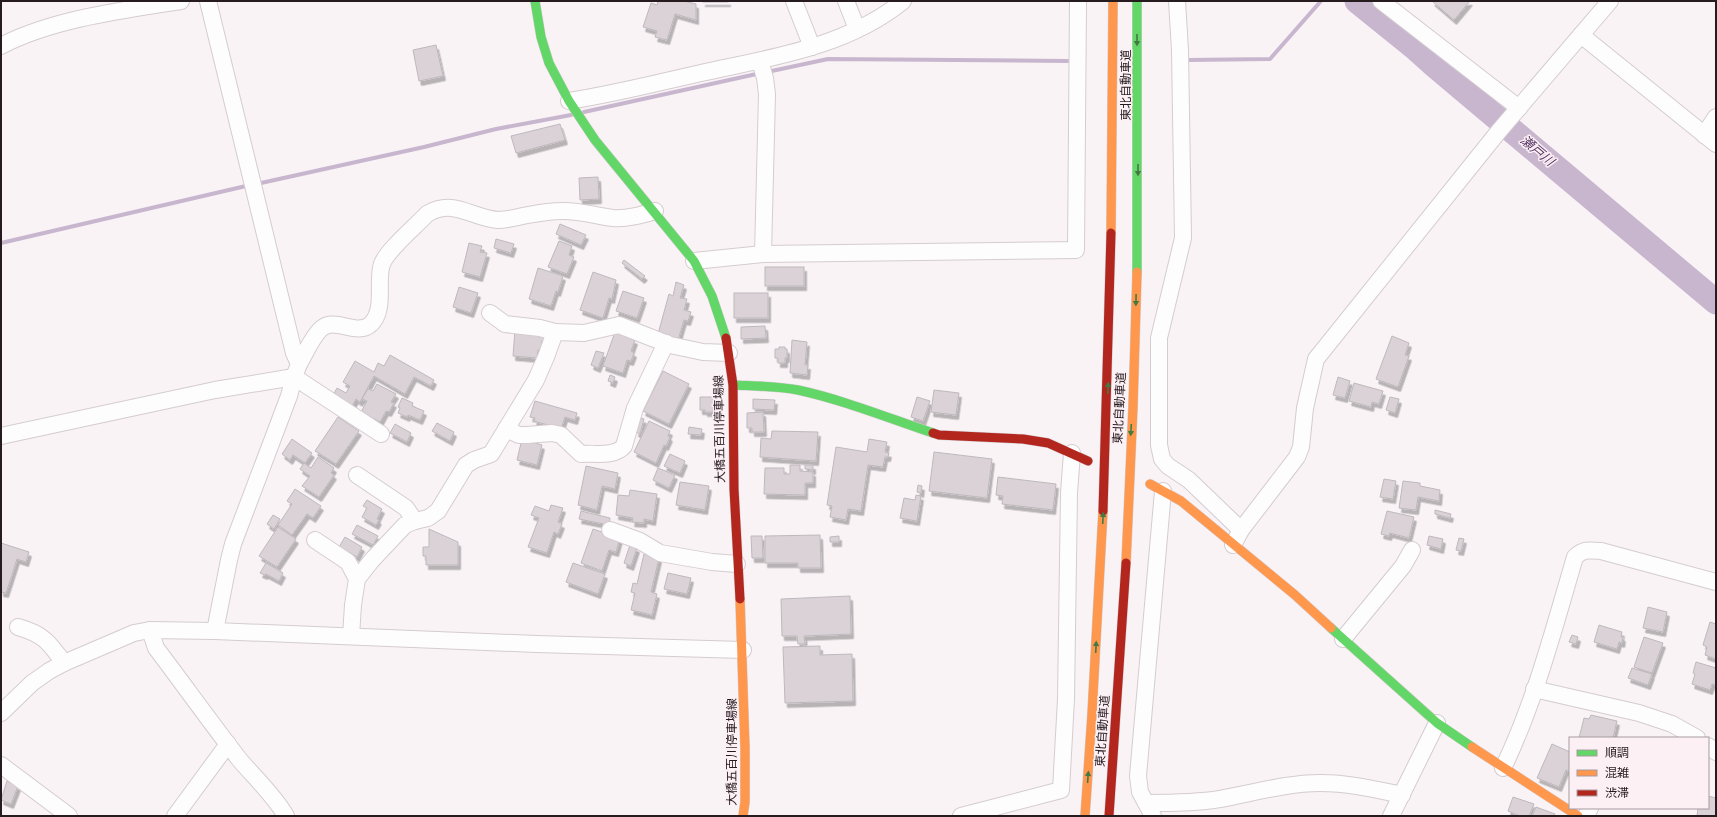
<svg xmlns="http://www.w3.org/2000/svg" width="1717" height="817" font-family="'Source Sans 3','Noto Sans JP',sans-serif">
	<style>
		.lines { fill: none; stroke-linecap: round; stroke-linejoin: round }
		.stream { stroke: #c8b6cf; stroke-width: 4 }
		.river { stroke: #c8b6cf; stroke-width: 25 }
		.building { fill: #dad2d7; stroke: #beb8bc; filter: url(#shadow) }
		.street-casing { stroke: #d4ccd0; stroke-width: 18 }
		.fast-casing { stroke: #d4ccd0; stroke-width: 10 }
		.slow-casing { stroke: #d4ccd0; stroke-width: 10 }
		.jam-casing { stroke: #d4ccd0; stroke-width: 10 }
		.street { stroke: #fefdfe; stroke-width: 16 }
		.fast { stroke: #63d668; stroke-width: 9 }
		.slow { stroke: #ff974d; stroke-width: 9 }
		.jam { stroke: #b3261e; stroke-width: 9 }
		.oneway { fill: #447944 }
		.labels { text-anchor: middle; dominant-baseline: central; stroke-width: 3; stroke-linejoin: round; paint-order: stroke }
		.street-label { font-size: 12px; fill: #261c20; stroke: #fcf0f5 }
		.water-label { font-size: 13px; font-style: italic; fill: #563665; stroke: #fcf0f5 }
	</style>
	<defs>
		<filter id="shadow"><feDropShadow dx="2.5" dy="4.5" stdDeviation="0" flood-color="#0004"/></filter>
	</defs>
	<rect width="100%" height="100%" fill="#f9f3f6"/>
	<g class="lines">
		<g class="stream">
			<polyline points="1188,60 1270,59 1321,1"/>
			<polyline points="767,72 828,59 1068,61"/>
			<polyline points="584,112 761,73"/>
			<polyline points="261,183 424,147 496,129 571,115"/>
			<polyline points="1,243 246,186"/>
		</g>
		<polyline class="river" points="1357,1 1414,47 1434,65 1716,302"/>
	</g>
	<g class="building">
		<polygon points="658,1 684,1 696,4 696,20 675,14 667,40 655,37 657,31 643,27 651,3 657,5"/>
		<rect x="703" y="1" width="25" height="1"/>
		<polygon points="1432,1 1470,1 1454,20"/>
		<polygon points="436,45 443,76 419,81 413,50"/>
		<polygon points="560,124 565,140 516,153 511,136"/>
		<polygon points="598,177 599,199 580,200 579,178"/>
		<polygon points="560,224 586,235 581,245 556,234"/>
		<polygon points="496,239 514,244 511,253 494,248"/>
		<polygon points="559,241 572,246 569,255 574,257 567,274 548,267"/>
		<polygon points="469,243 482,246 480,252 487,253 480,277 462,272"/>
		<polygon points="624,260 645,276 642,279 622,263"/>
		<rect x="765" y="267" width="39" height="19"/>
		<polygon points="538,268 563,276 558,292 556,291 551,306 529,299"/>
		<polygon points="593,272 616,280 612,299 609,298 603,318 580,310"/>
		<polygon points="676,282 684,285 680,298 687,299 684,310 691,312 688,321 684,320 678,340 658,334 669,294 673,296"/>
		<polygon points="459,287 478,293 471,313 453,307"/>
		<polygon points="623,291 644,298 637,318 616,311"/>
		<rect x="734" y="293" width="34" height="25"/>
		<polygon points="765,326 766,338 741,339 741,327"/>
		<polygon points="515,329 548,332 547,341 542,341 541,350 538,350 537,358 513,356"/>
		<polygon points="615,332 635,340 631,351 634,353 631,361 627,360 623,373 603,366"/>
		<polygon points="1392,336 1409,343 1405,355 1409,356 1398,387 1376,379"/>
		<polygon points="792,340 807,342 805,365 808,365 807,375 790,373"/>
		<polygon points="779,347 785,347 785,349 787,349 787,358 785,358 785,363 778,363 778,358 775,358 775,349 779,349"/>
		<polygon points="596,351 604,353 598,368 591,365"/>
		<polygon points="390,355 434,380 431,386 414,377 405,394 374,376 360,402 356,399 350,409 331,399 337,388 346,393 350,386 343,382 355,361 374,372 378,363 384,366"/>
		<polygon points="663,371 689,384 669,424 643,411"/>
		<polygon points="610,375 615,377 613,383 608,381"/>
		<polygon points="1338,377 1350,381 1345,398 1333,395"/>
		<polygon points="1354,383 1383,391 1379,404 1372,402 1371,407 1349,401"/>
		<polygon points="377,384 396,394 391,402 394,403 389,412 386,411 380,422 361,412 367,401 362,399 368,389 373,391"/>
		<polygon points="934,390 959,393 956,415 931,412"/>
		<polygon points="700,397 713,397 713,412 705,412 705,410 700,410"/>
		<polygon points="917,397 930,401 923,421 911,417"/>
		<polygon points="1390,397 1399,399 1395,413 1386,410"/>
		<polygon points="402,398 413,403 412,406 424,411 420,420 408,415 407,417 398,413 400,408 398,407"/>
		<polygon points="753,399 775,400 774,410 753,409"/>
		<polygon points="535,401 577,413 575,420 565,417 561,429 534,421 535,418 530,417"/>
		<polygon points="763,412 764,432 752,432 752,428 747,428 747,413"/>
		<polygon points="338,417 359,431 336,464 315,451"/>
		<polygon points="640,418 644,419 640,434 636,432"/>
		<polygon points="649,421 670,431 668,436 670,437 666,446 664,445 656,463 634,452"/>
		<polygon points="437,423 454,432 450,441 432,431"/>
		<polygon points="395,424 411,433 407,442 390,433"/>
		<polygon points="689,427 702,429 701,435 688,434"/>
		<polygon points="772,431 818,432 816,461 760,457 761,438 771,439"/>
		<polygon points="292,439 312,453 305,463 293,455 290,460 282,454"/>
		<polygon points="522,439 542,445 537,465 517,460"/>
		<polygon points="869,439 887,442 885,452 889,453 888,457 885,457 883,467 868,465 861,511 848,509 846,520 830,517 832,506 827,505 836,447 867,452"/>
		<polygon points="934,452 992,459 987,498 929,491"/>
		<polygon points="670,454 685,461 680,473 664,466"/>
		<polygon points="318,457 334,468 331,473 334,475 319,497 302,486 310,476 300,469 304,463 311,468"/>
		<polygon points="790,465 800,465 800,471 813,472 813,483 805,483 805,495 764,494 765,468 784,468 784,474 790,474"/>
		<polygon points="805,465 813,465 813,470 805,469"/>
		<polygon points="586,466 618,473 615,489 602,486 597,510 578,505"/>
		<polygon points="658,468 675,475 669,488 653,480"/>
		<polygon points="998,477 1056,484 1053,510 1002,504 1003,496 996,495"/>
		<polygon points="1384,479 1396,481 1393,499 1380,497"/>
		<polygon points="1403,481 1420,483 1420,486 1440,490 1439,501 1418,497 1416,510 1399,508"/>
		<polygon points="680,482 709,486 705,510 676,505"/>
		<polygon points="918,485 922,486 921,493 917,492"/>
		<polygon points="295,489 321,506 313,518 307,514 292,535 278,525 292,504 287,501"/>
		<polygon points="630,490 657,494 653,521 644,519 644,523 632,522 633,518 616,515 618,495 629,496"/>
		<polygon points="916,495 921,496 917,521 900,518 904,498 915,500"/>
		<polygon points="367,500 382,509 377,519 379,520 376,525 362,517 367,508 363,506"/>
		<polygon points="551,505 563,508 558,522 562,524 558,534 554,532 547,553 528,547 539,518 531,515 535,506 549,511"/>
		<polygon points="1435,510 1451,514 1450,518 1435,514"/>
		<polygon points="581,511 610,518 609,525 579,519"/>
		<polygon points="1387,511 1414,517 1409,538 1390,533 1389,536 1381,534"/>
		<polygon points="273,515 280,519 274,529 267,524"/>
		<polygon points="357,525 378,536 373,545 352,534"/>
		<polygon points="278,527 296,539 277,567 259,556"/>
		<polygon points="429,529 458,542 458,565 426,565 426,556 423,556 423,547 429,547"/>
		<polygon points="593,529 620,538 616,552 609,550 602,571 581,563"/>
		<polygon points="820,535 821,568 798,568 798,563 765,563 765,536"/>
		<polygon points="751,536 762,536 763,558 752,558"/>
		<polygon points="839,536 839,542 830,542 830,537"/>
		<polygon points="1429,536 1443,539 1441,549 1427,545"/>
		<polygon points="345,537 362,547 357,557 339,547"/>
		<polygon points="1459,538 1464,539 1461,551 1456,550"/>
		<polygon points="1,543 29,552 26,562 17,559 6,593 1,592"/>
		<polygon points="630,545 637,548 631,566 624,563"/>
		<polygon points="644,554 659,558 651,592 657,594 652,615 631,610 635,593 631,592 633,583 637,584"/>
		<polygon points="266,563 283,573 279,581 266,574 265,575 260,573"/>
		<polygon points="573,563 605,574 598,594 566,582"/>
		<polygon points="668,573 691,578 687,594 664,589"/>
		<polygon points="850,596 851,634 804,636 805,644 798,644 797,636 782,636 781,599"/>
		<polygon points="1648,607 1667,612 1663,632 1643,628"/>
		<polygon points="1710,622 1716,624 1716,659 1705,655 1707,647 1703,645"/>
		<polygon points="1599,625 1622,632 1621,637 1623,637 1622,643 1619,642 1617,649 1594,642"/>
		<polygon points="1572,635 1578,637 1576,644 1569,642"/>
		<polygon points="1644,637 1663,643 1652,673 1634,667"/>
		<polygon points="820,646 820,655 852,654 853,701 785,703 783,647"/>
		<polygon points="1696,662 1716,668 1716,685 1712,684 1710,690 1692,684 1695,674 1693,673"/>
		<polygon points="1632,668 1652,674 1648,685 1628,678"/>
		<polygon points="1591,715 1617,721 1613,738 1579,738 1584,718 1589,719"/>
		<polygon points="1552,744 1570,752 1570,772 1566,770 1559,787 1537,778"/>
		<polygon points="7,781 18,786 11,804 1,800"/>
		<polygon points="1708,796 1716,798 1716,816 1697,816 1698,808 1708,808"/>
		<polygon points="1513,797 1534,804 1529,816 1520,816 1508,811"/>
		<polygon points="1536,807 1555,814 1554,816 1532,816"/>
	</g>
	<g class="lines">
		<g class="street-casing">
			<g id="street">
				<polyline points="208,1 294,353 299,364 294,377 289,396 233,544 229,560 215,631"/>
				<polyline points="794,1 812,47"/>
				<polyline points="846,1 857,29"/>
				<polyline points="1177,1 1180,50 1183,238 1159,338 1159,445 1162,459 1168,466 1189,480 1241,530"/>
				<polyline points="1381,1 1519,108"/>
				<polyline points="1581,35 1716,144"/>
				<path d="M1 46C52 19 124 10 181 1"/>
				<polyline points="760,61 765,78 767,94 763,254"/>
				<path d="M569 101C614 94 657 83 701 73 769 58 847 47 903 1"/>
				<polyline points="1704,135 1716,117"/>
				<polyline points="694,261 763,254 1076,250 1078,1"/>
				<polyline points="490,313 505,324 540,328 555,332"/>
				<path d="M299 364C305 354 313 335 322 328 336 317 357 337 371 324 386 309 376 281 382 264 387 250 416 226 427 214 454 198 471 218 498 220 508 220 517 217 528 215 539 213 550 211 561 211 579 210 595 216 613 218 627 219 641 215 655 211"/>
				<path d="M506 429 519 435H527L552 433 561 435 581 454C595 453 615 457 624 446L635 408 666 343"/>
				<polyline points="1,436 215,390 294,377 381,434"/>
				<polyline points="357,475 406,508 415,521"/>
				<polyline points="610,530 640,541 660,553 712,562 737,564"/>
				<polyline points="315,540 348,562 357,579"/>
				<polyline points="1233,545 1241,530 1297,457 1301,447 1305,408 1316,359 1499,131 1610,1"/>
				<path d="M18 627C43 634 49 642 64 663"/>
				<path d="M150 630 156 648C184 685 211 723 239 759 255 778 274 795 286 816"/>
				<polyline points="351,636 353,605 357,579 372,560 405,525 415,521 428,518 438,511 466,465 474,460 491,454 536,380 546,357 555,332 584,333 619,325 670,345 703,352 729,353"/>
				<polyline points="1343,639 1403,566 1412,550"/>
				<polyline points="1534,689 1639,713 1672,724 1697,738"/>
				<polyline points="1,713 32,683 49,671 64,663 134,633 150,630 215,631 536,644 743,650"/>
				<polyline points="1708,746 1716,752"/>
				<polyline points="1,765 69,816"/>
				<path d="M1503 768C1535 702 1554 628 1575 557 1583 549 1590 550 1601 551L1716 582"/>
				<path d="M1147 803C1172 803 1196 803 1220 799 1253 793 1287 783 1320 783 1348 783 1374 789 1402 795"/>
				<polyline points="175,816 228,744"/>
				<polyline points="961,816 1061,790 1066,699 1069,493 1072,453"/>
				<polyline points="1153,816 1140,792 1138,776 1163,491"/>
				<polyline points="1391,816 1437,723"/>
				<polyline points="1586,816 1590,808"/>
			</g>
		</g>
		<g class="fast-casing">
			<g id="fast">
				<polyline points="535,1 541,37 549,63 569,101 595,140 694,261 712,296 726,338"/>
				<polyline points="1137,272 1137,1"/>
				<path d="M733 385C754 386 777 386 798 390 844 400 888 418 933 433"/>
				<polyline points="1331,628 1437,723 1472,747"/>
			</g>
		</g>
		<g class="slow-casing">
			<g id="slow">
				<polyline points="1111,233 1113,1"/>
				<polyline points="1150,484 1181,501 1295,595 1331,628"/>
				<polyline points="1126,563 1133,407 1137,272"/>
				<polyline points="740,599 745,748 745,802 743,816"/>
				<polyline points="1472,747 1578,816"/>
				<polyline points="1085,816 1092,714 1103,511"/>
			</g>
		</g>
		<g class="jam-casing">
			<g id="jam">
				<polyline points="726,338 733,385 734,489 740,599"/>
				<polyline points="933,433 939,435 1023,439 1048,443 1088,461"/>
				<polyline points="1103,511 1111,233"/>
				<polyline points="1109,816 1126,563"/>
			</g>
		</g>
		<use href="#street" class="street"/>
		<use href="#fast" class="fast"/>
		<use href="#slow" class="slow"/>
		<use href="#jam" class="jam"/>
	</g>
	<defs><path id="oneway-solid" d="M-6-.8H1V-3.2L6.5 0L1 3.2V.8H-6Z"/></defs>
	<g class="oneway">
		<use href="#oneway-solid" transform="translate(1137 40) rotate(90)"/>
		<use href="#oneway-solid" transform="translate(1138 170) rotate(90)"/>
		<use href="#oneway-solid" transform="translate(1136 300) rotate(91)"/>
		<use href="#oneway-solid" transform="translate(1108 388) rotate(-88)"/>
		<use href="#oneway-solid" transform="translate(1131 430) rotate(93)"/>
		<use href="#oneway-solid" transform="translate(1103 518) rotate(-87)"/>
		<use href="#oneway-solid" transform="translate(1096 647) rotate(-87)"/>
		<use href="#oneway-solid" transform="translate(1088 777) rotate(-86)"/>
	</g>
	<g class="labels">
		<g class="street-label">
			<text transform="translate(1126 85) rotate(-90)">東北自動車道</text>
			<text transform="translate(1120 408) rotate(-87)">東北自動車道</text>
			<text transform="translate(720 429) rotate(-91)">大橋五百川停車場線</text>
			<text transform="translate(1103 731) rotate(-86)">東北自動車道</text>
			<text transform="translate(732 752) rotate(-90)">大橋五百川停車場線</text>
		</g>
		<g class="water-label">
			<text transform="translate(1537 151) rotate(40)">瀬戸川</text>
		</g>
	</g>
	<rect width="1717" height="817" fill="none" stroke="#261c20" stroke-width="4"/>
	<rect x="1569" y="737" width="140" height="72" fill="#fcf0f5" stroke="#a69ba0"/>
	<rect x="1577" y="750" width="20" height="6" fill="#63d668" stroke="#a69ba0"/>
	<text x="1605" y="757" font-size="12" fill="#261c20">順調</text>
	<rect x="1577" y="770" width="20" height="6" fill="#ff974d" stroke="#a69ba0"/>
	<text x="1605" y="777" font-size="12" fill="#261c20">混雑</text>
	<rect x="1577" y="790" width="20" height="6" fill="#b3261e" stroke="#a69ba0"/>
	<text x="1605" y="797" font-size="12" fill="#261c20">渋滞</text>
</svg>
